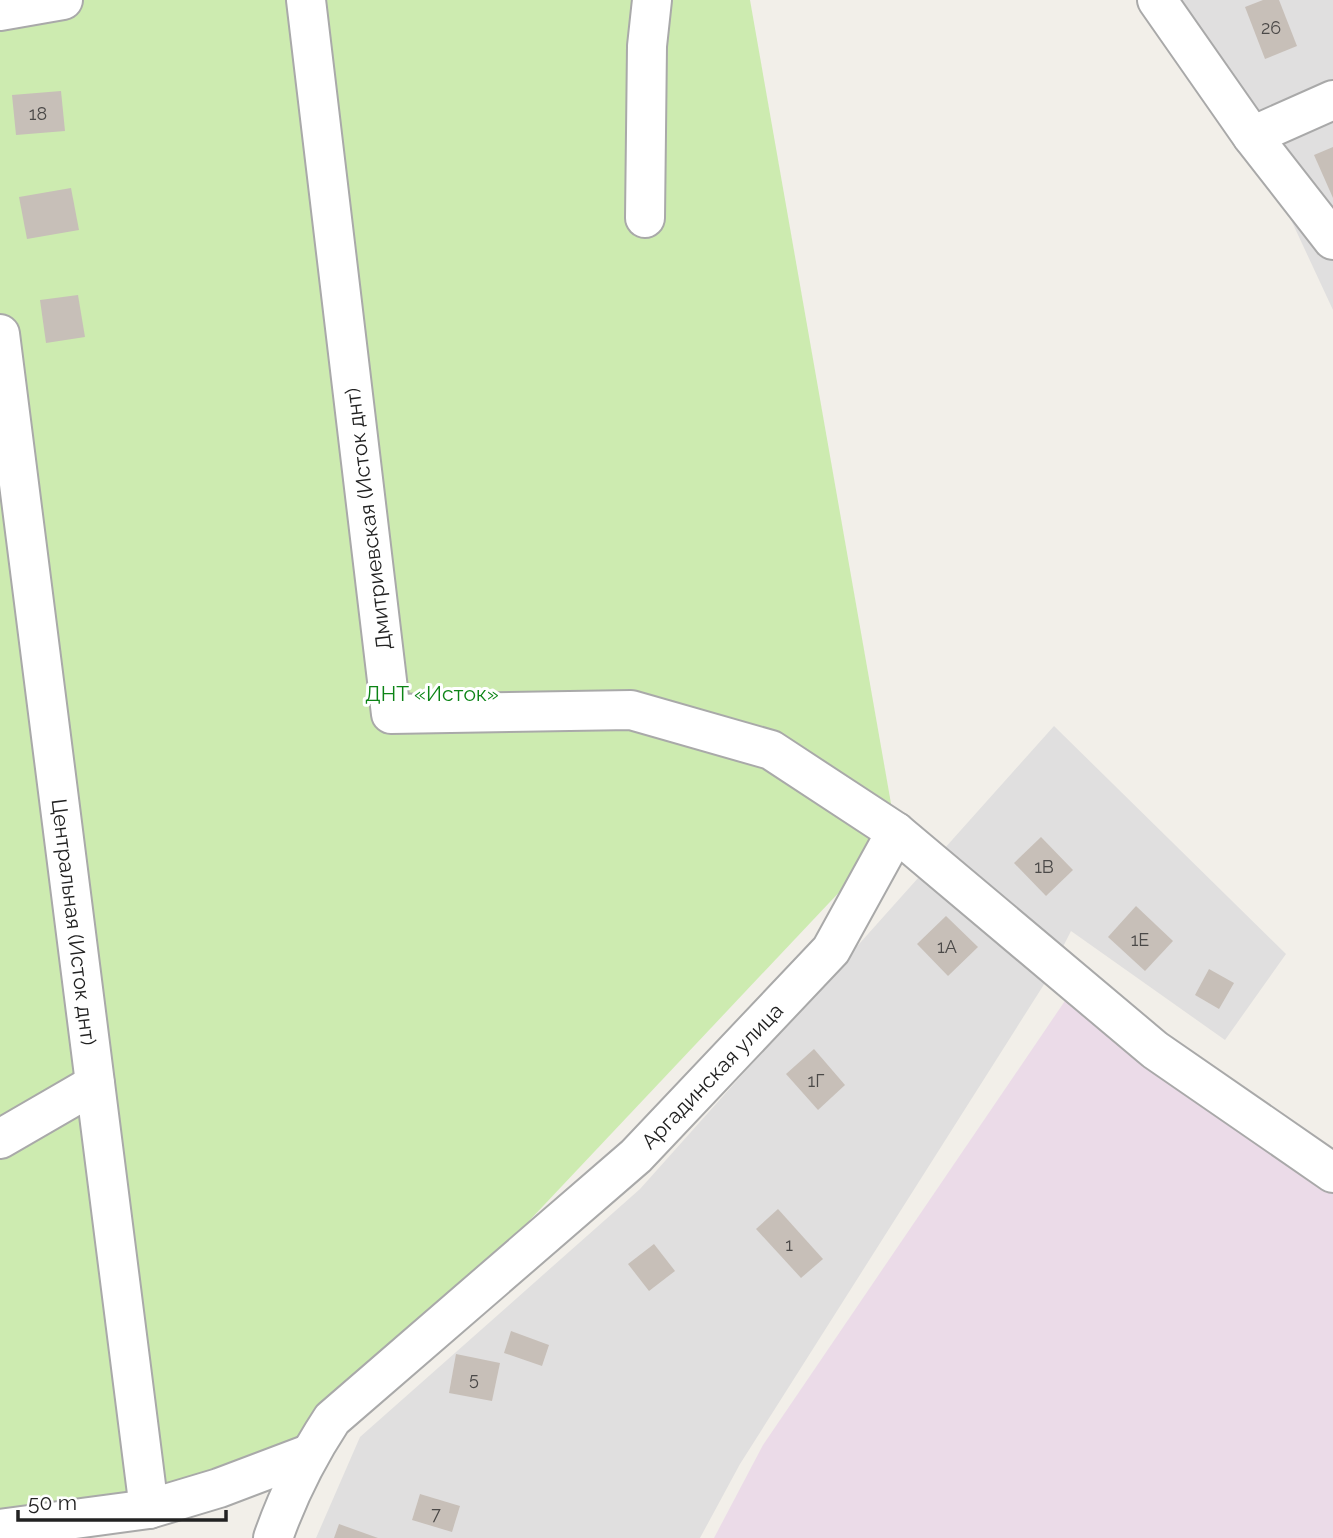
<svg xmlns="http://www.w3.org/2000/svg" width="1333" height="1538" font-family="Raleway,sans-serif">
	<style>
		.residential { fill: #e0dfdf }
		.industrial { fill: #ebdbe8 }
		.grass { fill: #cdebb0 }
		.building { fill: #c7bfb8 }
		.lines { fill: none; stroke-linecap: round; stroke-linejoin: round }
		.minor-casing { stroke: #a9a9a9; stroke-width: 42 }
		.minor { stroke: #fff; stroke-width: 38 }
		.labels { text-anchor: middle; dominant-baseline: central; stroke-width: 6; stroke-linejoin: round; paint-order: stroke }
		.number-label { font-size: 18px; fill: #4b4948 }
		.street-label { font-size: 21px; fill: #222; stroke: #fff }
		.park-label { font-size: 21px; fill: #0c8416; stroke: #fff }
	</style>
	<rect width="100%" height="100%" fill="#f2efe9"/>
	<g class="residential">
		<polygon points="1162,0 1333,0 1333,310 1252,136"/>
		<polygon points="1054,726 1286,954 1225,1040 1071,931 1043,986 740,1464 700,1538 316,1538 360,1437 640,1189"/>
	</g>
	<polygon class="industrial" points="1071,992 1333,1173 1333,1538 714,1538 763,1445"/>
	<polygon class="grass" points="0,0 750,0 896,832 309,1454 0,1530"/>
	<g class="building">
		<polygon points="1263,0 1279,0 1297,46 1265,59 1245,7"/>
		<polygon points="61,91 65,131 16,135 12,95"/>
		<polygon points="1333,147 1333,198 1314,155"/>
		<polygon points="71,188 79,230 27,239 19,197"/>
		<polygon points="78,295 85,337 46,343 40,300"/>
		<polygon points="1041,837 1073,870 1046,896 1014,863"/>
		<polygon points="1136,906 1173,941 1145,971 1108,937"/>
		<polygon points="946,916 978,947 948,976 917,944"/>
		<polygon points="1209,969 1234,983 1219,1009 1195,995"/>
		<polygon points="814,1049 845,1085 818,1110 786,1074"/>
		<polygon points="778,1209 823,1259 801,1278 756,1229"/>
		<polygon points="654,1244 675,1271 649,1291 628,1264"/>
		<polygon points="511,1331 549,1345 542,1366 504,1353"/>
		<polygon points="456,1354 500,1363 492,1401 449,1393"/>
		<polygon points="420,1494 460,1506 452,1532 412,1520"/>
		<polygon points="339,1524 378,1538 334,1538"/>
	</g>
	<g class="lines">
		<g class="minor-casing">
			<g id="minor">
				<polyline points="306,0 391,714 631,710 771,750 896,832 1155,1050 1333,1173"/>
				<polyline points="1157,0 1252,136 1333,240"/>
				<polyline points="0,11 63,0"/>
				<polyline points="1252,136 1333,100"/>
				<polyline points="645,218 647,46 652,0"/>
				<polyline points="0,334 149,1509"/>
				<polyline points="0,1139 95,1084"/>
				<polyline points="0,1529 149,1509 219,1488 309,1454"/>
				<path d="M273 1538C288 1495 307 1457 332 1419L636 1156 831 950 896 832"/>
			</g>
		</g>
		<use href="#minor" class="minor"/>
	</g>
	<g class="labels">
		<g class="number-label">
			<text x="1271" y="27">26</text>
			<text x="38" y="113">18</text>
			<text x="1044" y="866">1В</text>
			<text x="1140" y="939">1Е</text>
			<text x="947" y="946">1А</text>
			<text x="816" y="1080">1Г</text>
			<text x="789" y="1244">1</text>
			<text x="474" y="1378">5</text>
			<text x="436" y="1513">7</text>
		</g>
		<g class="street-label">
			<text transform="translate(368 519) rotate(-97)">Дмитриевская (Исток днт)</text>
			<text transform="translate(74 922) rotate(83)">Центральная (Исток днт)</text>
			<text transform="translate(712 1076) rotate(-46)">Аргадинская улица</text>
		</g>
		<g class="park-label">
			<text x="432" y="693">ДНТ «Исток»</text>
		</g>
	</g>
	<path d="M18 1510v10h208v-10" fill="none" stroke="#222222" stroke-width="3.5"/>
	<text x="28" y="1510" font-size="21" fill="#222222" stroke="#ffffff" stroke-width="5" paint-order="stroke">50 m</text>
</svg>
